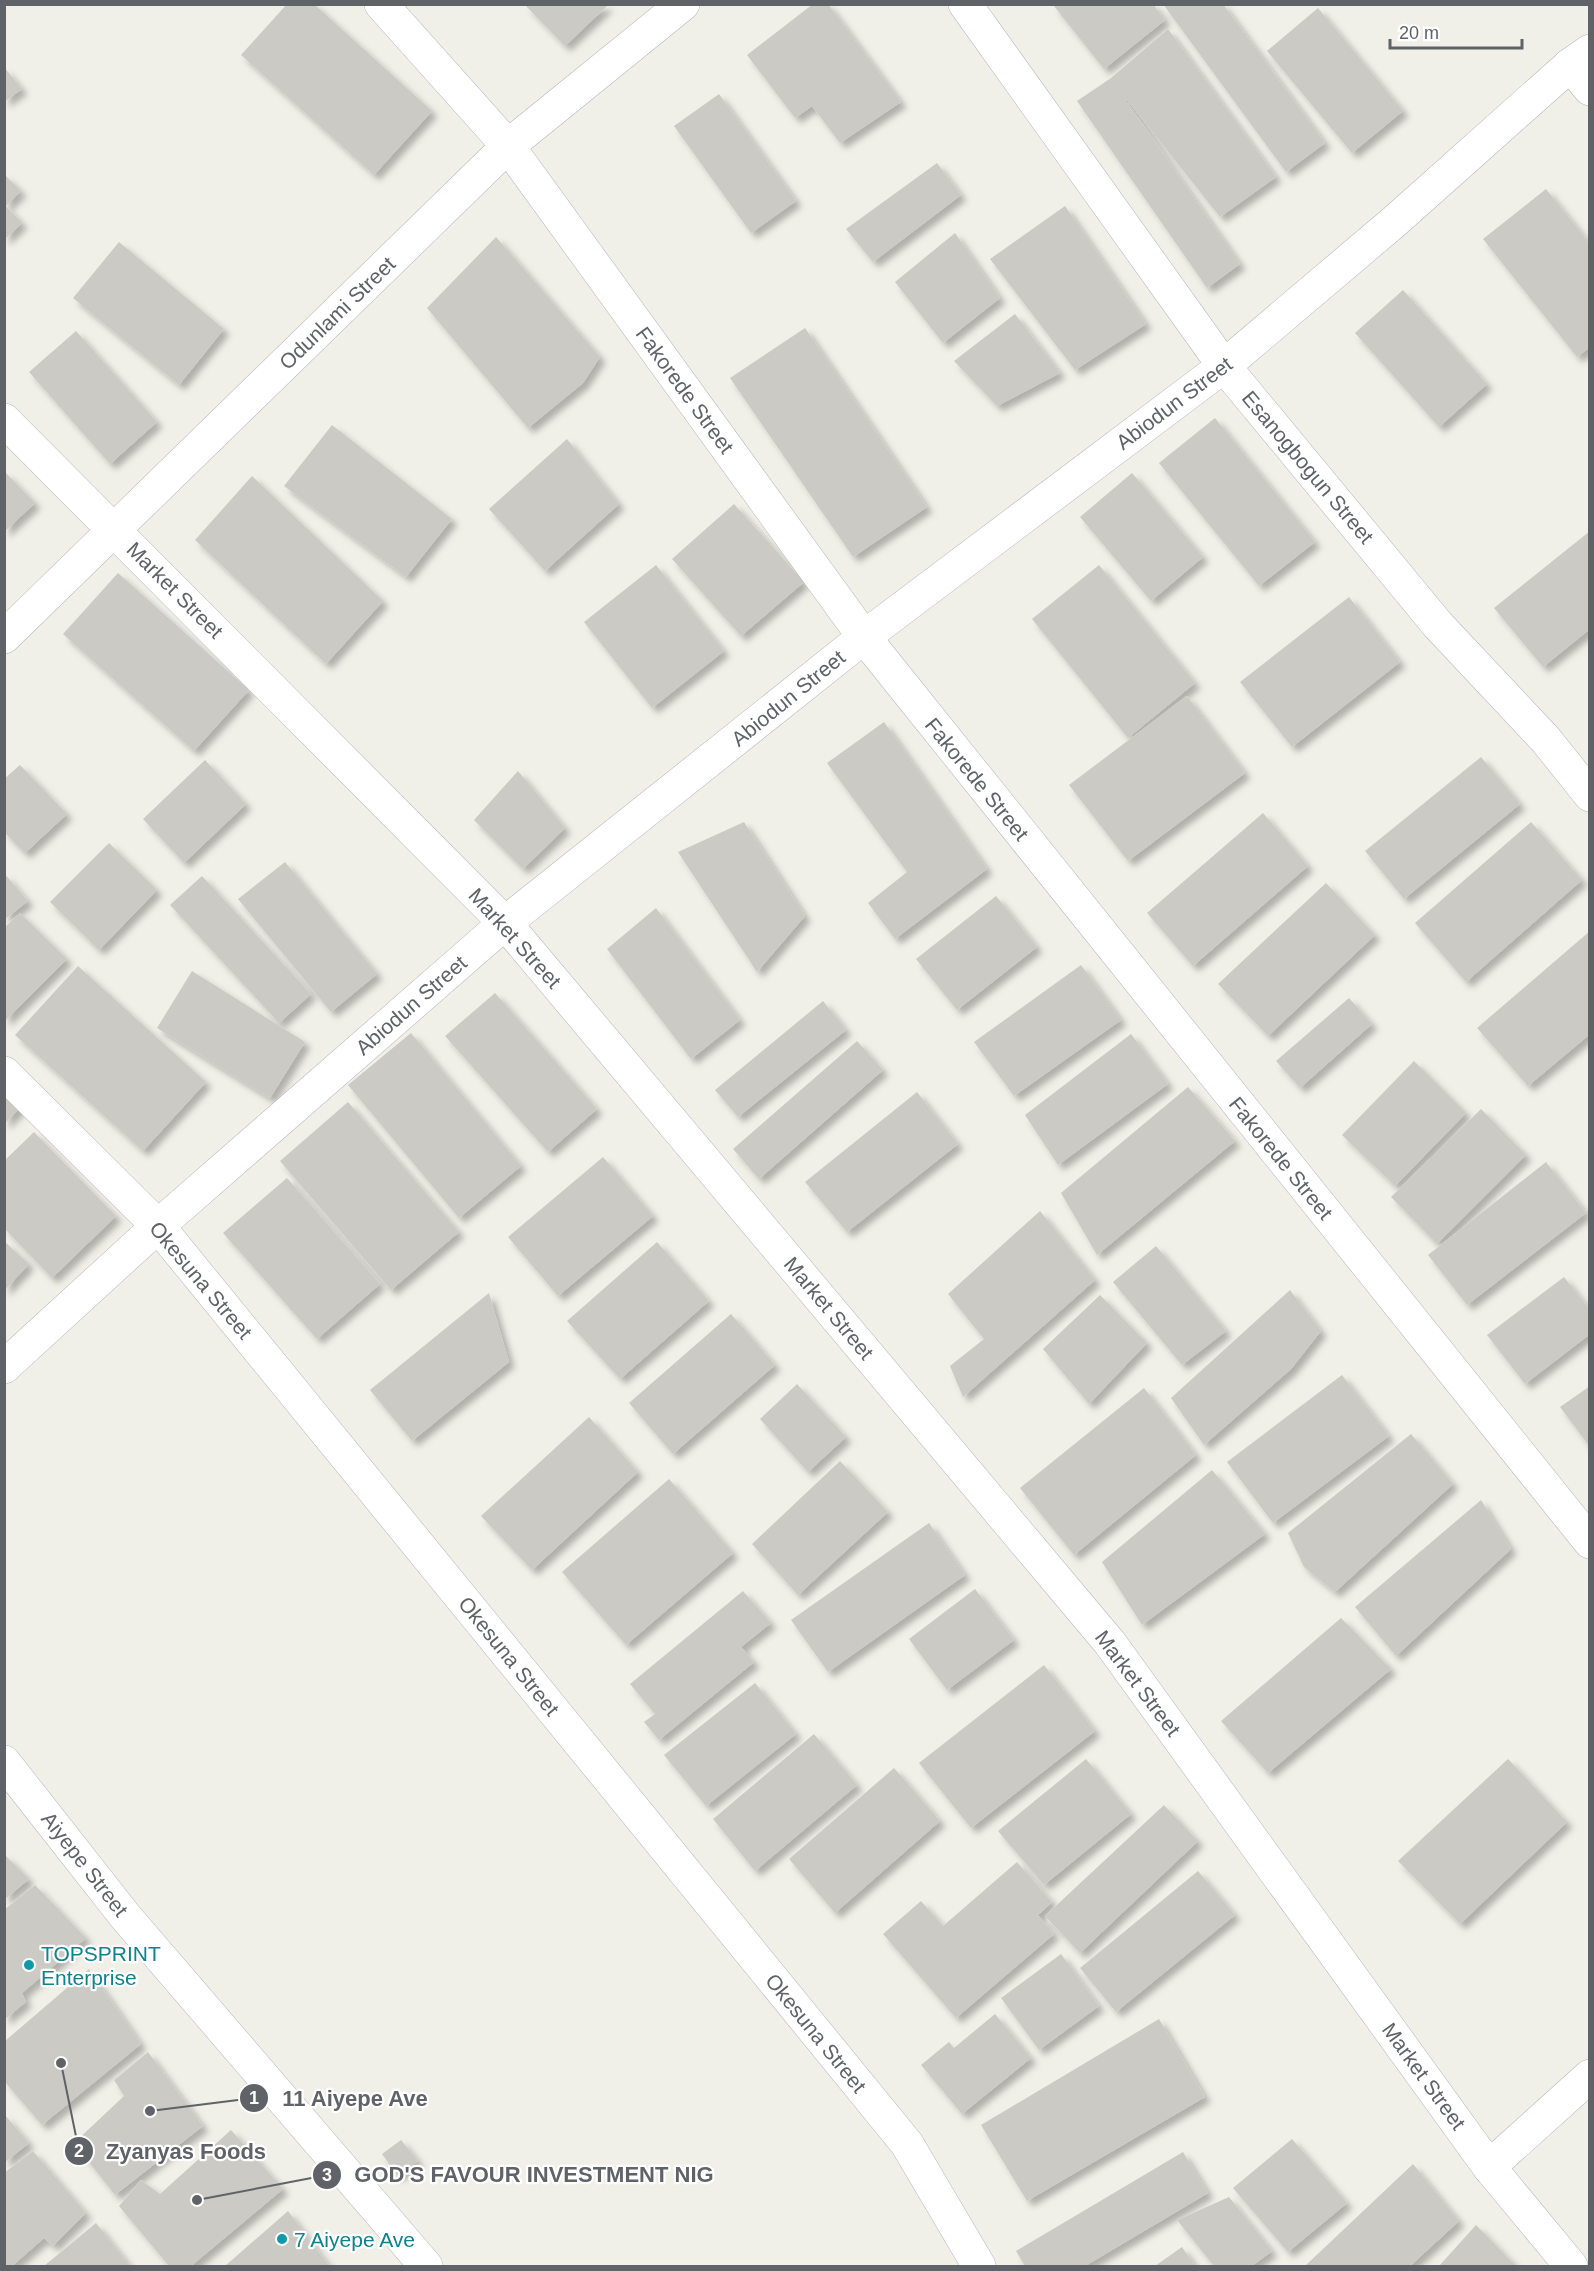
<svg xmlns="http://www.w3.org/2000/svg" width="1594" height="2271" font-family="Helvetica,sans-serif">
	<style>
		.building { fill: #cccac4; filter: url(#shadow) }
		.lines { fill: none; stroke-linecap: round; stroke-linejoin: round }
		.street-casing { stroke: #b5b7bb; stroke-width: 34 }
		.street { stroke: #fff; stroke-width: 33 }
		.culture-dot { fill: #0f9aa8; stroke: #fff; stroke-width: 2 }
		.labels { text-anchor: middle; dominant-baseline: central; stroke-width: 4.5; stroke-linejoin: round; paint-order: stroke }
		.street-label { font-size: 21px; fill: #5f6267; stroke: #fff }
		.culture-label { font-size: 21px; fill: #0d838f; stroke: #fff; text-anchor: start }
		.leader { fill: none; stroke: #5f6267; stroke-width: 2 }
		.callout-dot { fill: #5f6267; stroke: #fff; stroke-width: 2 }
		.mark-label { font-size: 18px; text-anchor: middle; font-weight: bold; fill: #fff }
		.callout-label { font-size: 22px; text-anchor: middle; font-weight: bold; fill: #5f6267; stroke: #fff; stroke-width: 4.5; stroke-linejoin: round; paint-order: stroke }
	</style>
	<defs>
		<filter id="shadow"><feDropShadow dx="5.5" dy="5.5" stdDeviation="3" flood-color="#0004"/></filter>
	</defs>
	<rect width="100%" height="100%" fill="#f0efe8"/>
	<g class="building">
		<polygon points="287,4 314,4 432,111 374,175 241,55"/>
		<polygon points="813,4 828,4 901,102 840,143 812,106 795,118 747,55"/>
		<polygon points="1056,4 1153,4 1165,20 1104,69 1054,6"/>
		<polygon points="1163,4 1223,4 1325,143 1286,172"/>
		<polygon points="525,5 608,5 565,46"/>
		<polygon points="1318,8 1403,111 1352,153 1267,51"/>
		<polygon points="1168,29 1276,177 1220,217 1116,86 1240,264 1207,288 1077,101 1111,78"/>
		<polygon points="4,67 22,89 4,102"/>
		<polygon points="719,94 796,201 751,233 674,126"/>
		<polygon points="937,163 961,195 873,262 846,229"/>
		<polygon points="4,174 21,191 6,206 22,223 4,240"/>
		<polygon points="1546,189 1590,244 1590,347 1577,357 1483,239"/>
		<polygon points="1065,206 1146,324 1075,370 990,259"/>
		<polygon points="955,233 1000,298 943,343 895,282"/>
		<polygon points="496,237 600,357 583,383 528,428 427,308"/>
		<polygon points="119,242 224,329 179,385 73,298"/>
		<polygon points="1403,290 1487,384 1439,427 1355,333"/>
		<polygon points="1015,314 1060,373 997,406 954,361"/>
		<polygon points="805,328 927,507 853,557 730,378"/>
		<polygon points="76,331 157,422 110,464 29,372"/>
		<polygon points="1215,418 1315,542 1259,586 1159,463"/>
		<polygon points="332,425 452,519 406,577 284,486"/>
		<polygon points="567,439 619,504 545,571 489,509"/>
		<polygon points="4,471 35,503 4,532"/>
		<polygon points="1132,473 1203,557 1151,601 1080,517"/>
		<polygon points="252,476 383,601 326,664 195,540"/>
		<polygon points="734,504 804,582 741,636 672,559"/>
		<polygon points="1590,531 1590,629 1543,667 1494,608"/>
		<polygon points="656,565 724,651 652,708 584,622"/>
		<polygon points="1099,565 1195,683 1128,738 1032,619"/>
		<polygon points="118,573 249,690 194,751 63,634"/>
		<polygon points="1349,597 1400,662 1292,747 1240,682"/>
		<polygon points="1187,696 1245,773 1128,861 1069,785"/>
		<polygon points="884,722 987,869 895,939 868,903 907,872 827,763"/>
		<polygon points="1481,757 1520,804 1404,899 1365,851"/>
		<polygon points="205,760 246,804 184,863 143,819"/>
		<polygon points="20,765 67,814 25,853 4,832 4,779"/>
		<polygon points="518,771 565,828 523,869 474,820"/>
		<polygon points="1263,813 1308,866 1193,966 1147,913"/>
		<polygon points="744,822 805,916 757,972 678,852"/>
		<polygon points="1531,822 1582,880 1466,982 1415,923"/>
		<polygon points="109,843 157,890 99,950 50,902"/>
		<polygon points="285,862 377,974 331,1012 238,899"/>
		<polygon points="4,873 28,901 4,920"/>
		<polygon points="202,876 311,994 279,1023 170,905"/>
		<polygon points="1326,883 1375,935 1268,1036 1218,984"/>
		<polygon points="996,896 1037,947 957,1010 916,959"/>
		<polygon points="656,908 740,1020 691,1059 607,949"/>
		<polygon points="20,913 67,959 6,1020 4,1019 4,928"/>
		<polygon points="1590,931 1590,1034 1528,1086 1477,1028"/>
		<polygon points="1081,965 1121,1020 1014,1096 974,1042"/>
		<polygon points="78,966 206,1082 143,1151 15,1035"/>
		<polygon points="192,971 305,1042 270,1098 157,1028"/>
		<polygon points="495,993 597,1109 548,1152 445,1036"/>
		<polygon points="1349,998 1372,1024 1300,1088 1276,1061"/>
		<polygon points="823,1001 846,1030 738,1117 715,1090"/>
		<polygon points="411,1033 521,1166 459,1218 348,1085"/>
		<polygon points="1131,1034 1168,1084 1058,1165 1025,1115"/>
		<polygon points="857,1041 883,1070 759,1179 733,1149"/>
		<polygon points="1414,1061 1466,1113 1395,1186 1342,1135"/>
		<polygon points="1188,1087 1235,1141 1097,1255 1061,1193"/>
		<polygon points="4,1089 22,1106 4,1124"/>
		<polygon points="917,1092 958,1144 847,1232 805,1182"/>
		<polygon points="348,1102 459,1232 391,1290 280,1161"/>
		<polygon points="1481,1109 1526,1155 1437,1244 1391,1197"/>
		<polygon points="34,1132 116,1216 52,1278 4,1228 4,1161"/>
		<polygon points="603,1157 653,1216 558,1296 508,1237"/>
		<polygon points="1546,1162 1586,1213 1467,1305 1428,1255"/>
		<polygon points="287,1178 380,1284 317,1339 223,1233"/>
		<polygon points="1040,1211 1095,1280 963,1397 950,1366 984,1339 948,1294"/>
		<polygon points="4,1241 29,1264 4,1291"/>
		<polygon points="657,1242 709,1301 620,1379 567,1321"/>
		<polygon points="1156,1246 1226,1331 1182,1365 1113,1282"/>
		<polygon points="1564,1277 1590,1310 1590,1334 1525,1384 1487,1335"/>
		<polygon points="1290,1290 1321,1331 1291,1369 1204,1445 1171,1398"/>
		<polygon points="489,1293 509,1362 412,1441 370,1390"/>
		<polygon points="1100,1295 1147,1343 1089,1404 1043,1349"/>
		<polygon points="731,1314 775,1365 673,1454 629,1403"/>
		<polygon points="1342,1375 1389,1436 1273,1523 1227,1462"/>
		<polygon points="797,1384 846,1437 808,1472 760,1419"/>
		<polygon points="1590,1386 1590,1447 1560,1407"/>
		<polygon points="1144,1388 1196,1455 1074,1555 1020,1488"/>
		<polygon points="589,1417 638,1472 532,1570 481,1516"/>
		<polygon points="1411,1434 1453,1484 1335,1592 1304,1567 1288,1533"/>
		<polygon points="840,1461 888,1512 798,1595 752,1544"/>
		<polygon points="1212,1470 1265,1534 1142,1625 1102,1562"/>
		<polygon points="669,1479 733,1553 626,1645 562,1572"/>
		<polygon points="1481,1500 1511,1549 1396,1656 1355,1607"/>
		<polygon points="929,1523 965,1575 828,1672 791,1620"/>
		<polygon points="975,1589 1014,1640 947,1690 909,1639"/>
		<polygon points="743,1591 771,1623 741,1647 754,1662 659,1740 644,1722 655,1714 630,1684"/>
		<polygon points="1341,1618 1391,1669 1268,1773 1221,1721"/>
		<polygon points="1044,1665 1095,1731 971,1828 919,1763"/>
		<polygon points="755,1683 796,1734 706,1806 664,1755"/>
		<polygon points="814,1734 857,1785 755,1871 713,1819"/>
		<polygon points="1086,1759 1131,1814 1044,1885 998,1831"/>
		<polygon points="1508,1759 1567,1822 1460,1924 1398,1861"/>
		<polygon points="894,1768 940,1821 835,1913 789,1859"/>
		<polygon points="1164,1805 1198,1841 1080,1953 1045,1916"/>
		<polygon points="4,1854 29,1879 4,1900"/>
		<polygon points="1017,1862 1052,1902 1038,1915 1054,1934 956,2018 883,1934 921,1901 943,1926"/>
		<polygon points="1198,1871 1235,1915 1116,2012 1080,1968"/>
		<polygon points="35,1885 86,1938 22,1993 26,2002 4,2020 4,1910"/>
		<polygon points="1061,1954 1099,2006 1039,2050 1001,1998"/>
		<polygon points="89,1969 141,2044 42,2125 5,2082 5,2041"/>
		<polygon points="995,2014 1031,2058 962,2114 921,2065 949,2042 954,2048"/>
		<polygon points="1159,2019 1205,2097 1027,2201 981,2125"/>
		<polygon points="148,2052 203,2126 115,2195 74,2143 124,2096 114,2080"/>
		<polygon points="4,2114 29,2143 4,2163"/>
		<polygon points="231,2130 283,2189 191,2266 169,2266 119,2206 141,2180 160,2194"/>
		<polygon points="1292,2139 1347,2203 1288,2252 1233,2188"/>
		<polygon points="401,2140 418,2161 398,2176 382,2154"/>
		<polygon points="33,2151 86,2213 53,2246 44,2238 12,2266 4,2266 4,2173"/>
		<polygon points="1183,2152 1208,2193 1085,2266 1025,2266 1016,2251"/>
		<polygon points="1413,2164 1459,2221 1410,2266 1305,2266"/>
		<polygon points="1229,2197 1272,2251 1252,2266 1214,2266 1177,2220"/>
		<polygon points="288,2211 329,2266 225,2266"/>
		<polygon points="96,2223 130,2266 44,2266"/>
		<polygon points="1476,2225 1516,2266 1439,2266"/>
		<polygon points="1182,2247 1195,2266 1155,2266"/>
	</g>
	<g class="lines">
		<g class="street-casing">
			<g id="street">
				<polyline points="381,4 508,146 864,637 1590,1542"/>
				<polyline points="965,4 1224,366 1438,625 1546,740 1590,795"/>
				<polyline points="1570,65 1590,89"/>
				<polyline points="4,420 505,923 1110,1643 1489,2167 1571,2266"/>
				<polyline points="4,637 508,146 683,4"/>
				<polyline points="4,1073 158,1226 464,1601 907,2144 979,2266"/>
				<polyline points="4,1367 158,1226 505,923 864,637 1224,366 1395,221 1570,65 1590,51"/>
				<polyline points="4,1762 125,1916 426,2266"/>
				<polyline points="1489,2167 1590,2076"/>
			</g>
		</g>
		<use href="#street" class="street"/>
	</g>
	<g class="culture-dot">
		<circle cx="29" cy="1965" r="6"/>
		<circle cx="282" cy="2239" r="6"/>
	</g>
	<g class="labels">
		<g class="street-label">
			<text transform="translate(337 313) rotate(-44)">Odunlami Street</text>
			<text transform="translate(685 390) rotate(54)">Fakorede Street</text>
			<text transform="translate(1174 403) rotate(-37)">Abiodun Street</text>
			<text transform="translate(1308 467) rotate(50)">Esanogbogun Street</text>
			<text transform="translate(175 590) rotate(45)">Market Street</text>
			<text transform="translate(788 698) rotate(-39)">Abiodun Street</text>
			<text transform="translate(977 779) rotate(51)">Fakorede Street</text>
			<text transform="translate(515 938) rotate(48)">Market Street</text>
			<text transform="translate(411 1005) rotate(-41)">Abiodun Street</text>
			<text transform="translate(1281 1158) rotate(51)">Fakorede Street</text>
			<text transform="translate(201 1280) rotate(50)">Okesuna Street</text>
			<text transform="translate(829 1308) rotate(50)">Market Street</text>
			<text transform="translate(509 1656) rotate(51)">Okesuna Street</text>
			<text transform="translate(1138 1683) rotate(53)">Market Street</text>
			<text transform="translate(85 1864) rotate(52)">Aiyepe Street</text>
			<text transform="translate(816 2033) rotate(51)">Okesuna Street</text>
			<text transform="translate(1424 2076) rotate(54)">Market Street</text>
		</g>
		<g class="culture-label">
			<text x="41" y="1953">TOPSPRINT<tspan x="41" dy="24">Enterprise</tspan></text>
			<text x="294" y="2239">7 Aiyepe Ave</text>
		</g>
	</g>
	<path class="leader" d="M150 2111L254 2098M61 2063L79 2151M197 2200L327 2175"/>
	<g class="callout-dot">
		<circle cx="150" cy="2111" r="6"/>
		<circle cx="61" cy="2063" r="6"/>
		<circle cx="197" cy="2200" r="6"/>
		<circle cx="254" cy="2098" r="15"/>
		<circle cx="79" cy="2151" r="15"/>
		<circle cx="327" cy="2175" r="15"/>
	</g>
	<g class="mark-label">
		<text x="254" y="2104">1</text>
		<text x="79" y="2157">2</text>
		<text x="327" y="2181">3</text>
	</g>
	<g class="callout-label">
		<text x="355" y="2106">11 Aiyepe Ave</text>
		<text x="186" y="2159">Zyanyas Foods</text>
		<text x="534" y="2182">GOD'S FAVOUR INVESTMENT NIG</text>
	</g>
	<rect width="1594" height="2271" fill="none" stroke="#5f6267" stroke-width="12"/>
	<path d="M1390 39v9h132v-9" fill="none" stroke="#5f6267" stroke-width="3"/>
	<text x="1399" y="39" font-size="18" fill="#5f6267" stroke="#ffffff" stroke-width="4.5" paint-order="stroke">20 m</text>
</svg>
